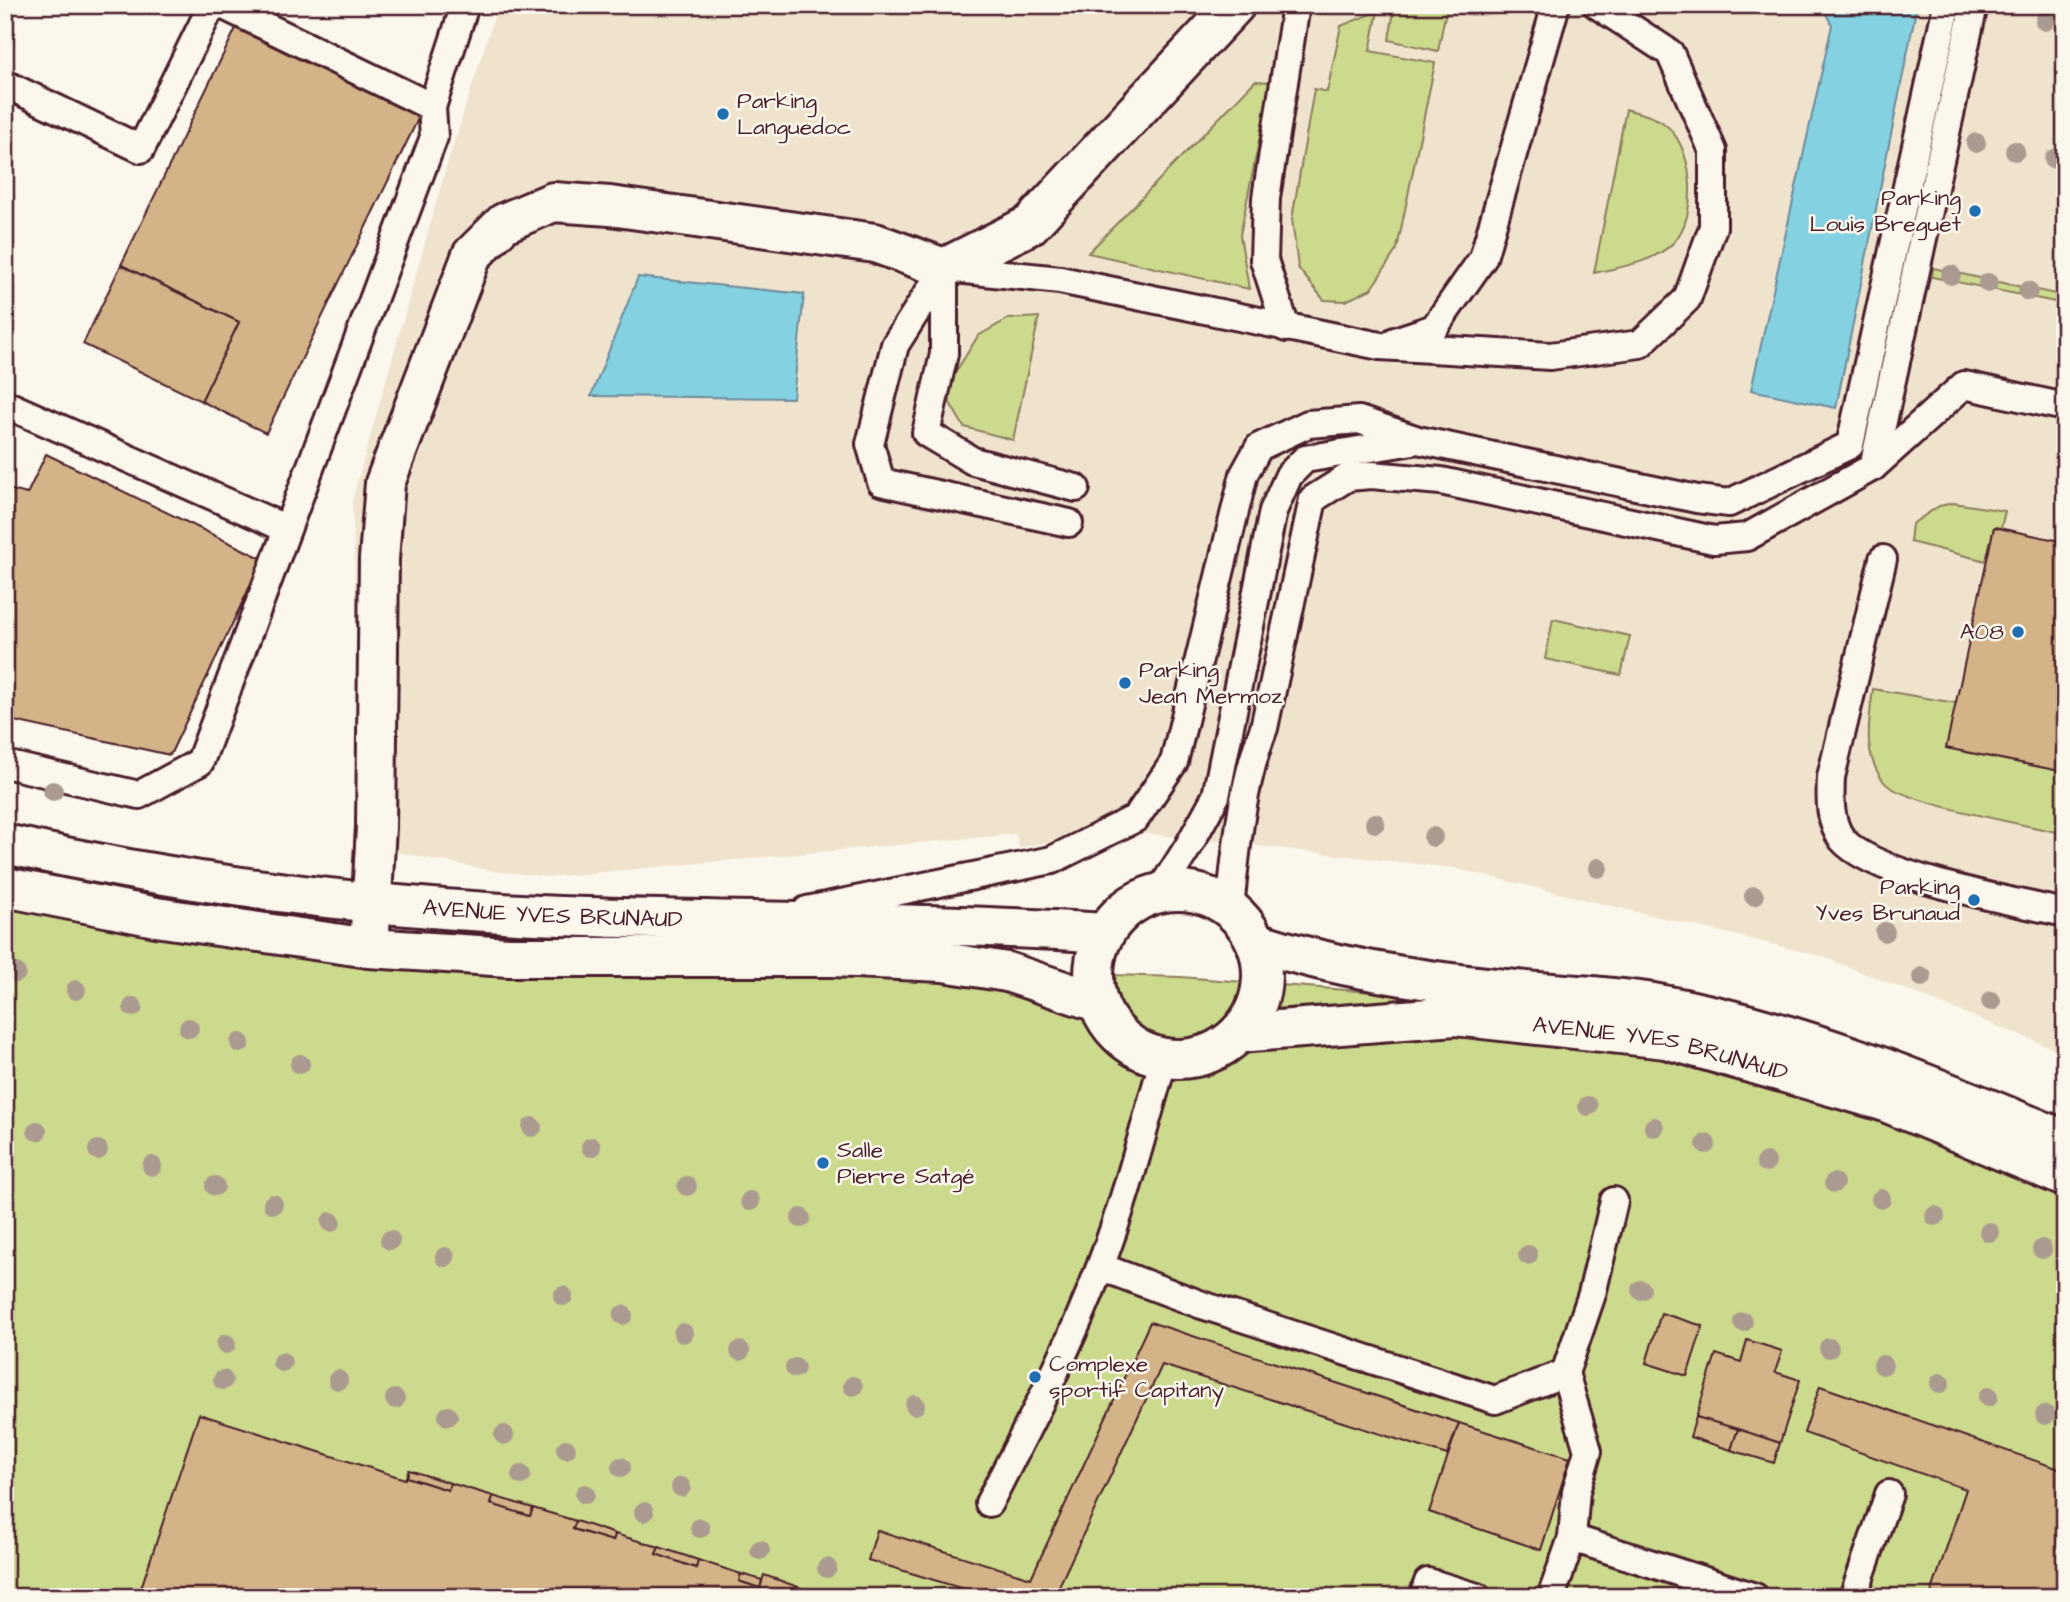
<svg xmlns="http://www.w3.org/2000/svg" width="2070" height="1602" font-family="'Architects Daughter',sans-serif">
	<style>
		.built { fill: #efe3ce }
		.green { fill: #ccda8d; stroke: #8b7c5c; stroke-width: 2 }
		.water { fill: #84d1e2; stroke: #6d8a99; stroke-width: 2 }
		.building { fill: #d3b387; stroke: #4a1f2b; stroke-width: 2 }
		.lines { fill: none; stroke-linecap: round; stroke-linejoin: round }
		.lane-casing { stroke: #4a1f2b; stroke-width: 32 }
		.street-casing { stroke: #4a1f2b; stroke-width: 44 }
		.lane { stroke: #fbf7ec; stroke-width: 26 }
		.street { stroke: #fbf7ec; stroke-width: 38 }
		.tree { fill: #ab9a90 }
		.poi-dot { fill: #1f6fb2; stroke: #fbf7ec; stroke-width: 2.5 }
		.labels { text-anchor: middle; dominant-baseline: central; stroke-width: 5; stroke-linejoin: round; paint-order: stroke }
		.poi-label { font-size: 23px; fill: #4a1f2b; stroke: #fbf7ec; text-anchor: start }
		.street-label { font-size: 23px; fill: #4a1f2b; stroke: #fbf7ec }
	</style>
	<rect width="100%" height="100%" fill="#fbf7ec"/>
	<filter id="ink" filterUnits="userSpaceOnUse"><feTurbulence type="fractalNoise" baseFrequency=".0143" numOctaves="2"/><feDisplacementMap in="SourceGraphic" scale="14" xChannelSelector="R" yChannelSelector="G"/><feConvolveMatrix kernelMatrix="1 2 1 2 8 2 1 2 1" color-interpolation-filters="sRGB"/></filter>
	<g filter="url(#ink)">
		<polygon class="built" points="498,5 2065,5 2065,1053 1821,956 1453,868 1096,828 1074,838 1019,848 1016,834 549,877 493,871 366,846 352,501 445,171"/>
		<g class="green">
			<polygon points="1395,5 1447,5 1438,51 1389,40"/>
			<polygon points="1378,11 1370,51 1435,63 1397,249 1371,289 1346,301 1324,300 1298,268 1292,219 1314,89 1327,92 1341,26"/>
			<polygon points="1255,81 1271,82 1240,235 1249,289 1088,253"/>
			<path d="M1626 109C1637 113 1652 115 1662 122 1694 143 1700 215 1673 243 1653 263 1620 267 1594 273Z"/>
			<polygon points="1933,268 2065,296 2065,304 1932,277"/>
			<polygon points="1039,317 1013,440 964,427 950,403 950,381 978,336 1008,319"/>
			<polygon points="1954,503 2005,511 2001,528 1994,527 1986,561 1910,542 1912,524 1939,506"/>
			<polygon points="1553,619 1630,636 1621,675 1545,659"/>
			<path d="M1873 689 1956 703 1947 748 2065 772V834C2033 826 1900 803 1884 782 1862 754 1869 722 1873 689Z"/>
			<polygon points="5,887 156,917 1007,972 1180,977 1501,1002 2065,1158 2065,1597 5,1597"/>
		</g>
		<g class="water">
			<polygon points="1821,5 1917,5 1836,408 1751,390 1832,25"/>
			<polygon points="638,277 804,294 793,398 591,396"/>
		</g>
		<g class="building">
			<polygon points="236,28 419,117 266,433 201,401 239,322 121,265"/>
			<polygon points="121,265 239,322 201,401 83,344"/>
			<polygon points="46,454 263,559 170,755 5,719 5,538 11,525 5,523 5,488 27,494"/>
			<polygon points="1994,527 2065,542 2065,772 1946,748"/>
			<polygon points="1661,1313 1703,1326 1687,1376 1646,1363"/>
			<polygon points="1150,1322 1459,1423 1447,1455 1162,1365 1054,1597 990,1597 868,1560 877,1530 1031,1578"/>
			<polygon points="1747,1340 1782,1351 1775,1372 1800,1380 1780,1443 1696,1417 1716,1354 1741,1362"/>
			<polygon points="1820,1386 2065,1471 2065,1597 1930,1597 1966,1489 1804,1433"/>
			<polygon points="199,1414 405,1479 409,1470 407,1477 448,1490 450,1483 493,1496 491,1504 530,1516 533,1508 576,1521 573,1529 613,1541 615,1534 659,1547 656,1554 696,1568 698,1560 741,1574 739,1581 760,1588 764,1575 827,1597 138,1597"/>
			<polygon points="1696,1417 1738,1429 1731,1450 1690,1437"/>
			<polygon points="1459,1423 1570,1458 1541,1550 1429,1512"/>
			<polygon points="1738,1429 1780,1443 1774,1463 1731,1450"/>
			<polygon points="409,1470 450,1483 448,1490 407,1477"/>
			<polygon points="493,1496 533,1508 530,1516 491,1504"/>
			<polygon points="576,1521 615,1534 613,1541 573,1529"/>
			<polygon points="659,1547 698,1560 696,1568 656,1554"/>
			<polygon points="741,1574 762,1580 760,1588 739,1581"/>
		</g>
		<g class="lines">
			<g class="lane-casing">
				<g id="lane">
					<polyline points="222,5 432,107 465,5"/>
					<polyline points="5,84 141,149 212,5"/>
					<polyline points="944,268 895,345 870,444 881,482 1069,523"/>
					<polyline points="944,268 944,354 926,433 973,461 1076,488"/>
					<polyline points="946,268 1060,280 1380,346 1550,356 1640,344 1687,299 1713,227 1713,151 1670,53 1597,5"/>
					<polyline points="1286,328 1264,260 1266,198 1296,5"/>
					<polyline points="1395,341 1434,328 1483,258 1556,5"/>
					<polyline points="5,404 287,529"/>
					<polyline points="1873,467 1964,385 2065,407"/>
					<path d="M1883 559 1831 777C1830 797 1829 822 1842 839 1872 876 2016 902 2065 913"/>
					<polyline points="5,764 139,795 200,762 434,137 432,107"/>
					<polyline points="1158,894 1188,847 1216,796 1273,511 1289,475 1305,459 1413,441"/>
					<path d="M1230 909C1236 849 1242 784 1264 728L1313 499 1348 477 1371 475 1441 481 1714 540 1747 537 1873 467 1974 5"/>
					<polyline points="807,910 1052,860 1136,818 1174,762 1244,474 1259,447 1308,424 1359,420 1418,440 1697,499 1729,503 1850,445 1947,5"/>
					<polyline points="1101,1267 1202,1305 1495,1400 1565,1373 1592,1294 1614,1201"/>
					<polyline points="1565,1373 1588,1451 1576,1491 1572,1538"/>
					<path d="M989 1503C1029 1425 1069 1349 1100 1267 1126 1199 1144 1128 1164 1058"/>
					<polyline points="1423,1597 1428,1582 1477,1597"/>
					<polyline points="1551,1597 1572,1538 1755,1597"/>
					<polyline points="1853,1597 1889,1494"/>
				</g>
			</g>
			<g class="street-casing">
				<g id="street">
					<path id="s1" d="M5 844C187 885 374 908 560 916 741 923 923 921 1104 933"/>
					<polyline points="5,887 156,917 369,948 509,957 833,957 943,962 1007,972 1097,1002"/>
					<circle cx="1178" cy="975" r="84"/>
					<path d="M1256 942C1336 968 1421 981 1505 989 1554 994 1605 995 1653 1003 1799 1029 1929 1084 2065 1140"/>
					<polyline points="369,948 376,827 379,559 385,483 472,255 504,223 553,202 610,206 875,243 944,268 1030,225 1235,5"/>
					<path id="s2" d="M1239 1033 1455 1016 1666 1039 1883 1101 2065 1177"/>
				</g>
			</g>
			<use href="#lane" class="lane"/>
			<use href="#street" class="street"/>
		</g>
		<g class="tree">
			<circle cx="2045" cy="21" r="10"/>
			<circle cx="1976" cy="143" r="10"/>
			<circle cx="2015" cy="151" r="10"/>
			<circle cx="2054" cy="159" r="10"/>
			<circle cx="1951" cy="275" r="10"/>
			<circle cx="1988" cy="283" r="10"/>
			<circle cx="2028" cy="291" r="10"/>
			<circle cx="53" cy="791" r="10"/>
			<circle cx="1375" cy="823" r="10"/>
			<circle cx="1433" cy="837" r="10"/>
			<circle cx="1598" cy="868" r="10"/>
			<circle cx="1754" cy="896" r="10"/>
			<circle cx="1885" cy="932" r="10"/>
			<circle cx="16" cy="973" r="10"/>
			<circle cx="1922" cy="977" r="10"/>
			<circle cx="76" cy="990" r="10"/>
			<circle cx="1991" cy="1001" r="10"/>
			<circle cx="133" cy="1007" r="10"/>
			<circle cx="189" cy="1028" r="10"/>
			<circle cx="240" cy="1043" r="10"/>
			<circle cx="300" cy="1064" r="10"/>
			<circle cx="1588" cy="1106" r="10"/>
			<circle cx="532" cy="1127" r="10"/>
			<circle cx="1654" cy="1127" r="10"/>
			<circle cx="37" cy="1131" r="10"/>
			<circle cx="1706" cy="1144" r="10"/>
			<circle cx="591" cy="1147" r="10"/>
			<circle cx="98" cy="1150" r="10"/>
			<circle cx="1766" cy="1162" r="10"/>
			<circle cx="152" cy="1166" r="10"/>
			<circle cx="1834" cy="1183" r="10"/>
			<circle cx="215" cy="1186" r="10"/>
			<circle cx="687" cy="1186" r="10"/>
			<circle cx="1881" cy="1199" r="10"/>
			<circle cx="750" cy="1201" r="10"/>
			<circle cx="273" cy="1204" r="10"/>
			<circle cx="1935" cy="1216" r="10"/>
			<circle cx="801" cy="1218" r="10"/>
			<circle cx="331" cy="1222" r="10"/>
			<circle cx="1989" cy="1232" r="10"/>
			<circle cx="390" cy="1240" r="10"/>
			<circle cx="2042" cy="1249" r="10"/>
			<circle cx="1528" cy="1255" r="10"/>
			<circle cx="445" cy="1257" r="10"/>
			<circle cx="1641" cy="1290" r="10"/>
			<circle cx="563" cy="1296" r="10"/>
			<circle cx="623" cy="1315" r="10"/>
			<circle cx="1743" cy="1322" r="10"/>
			<circle cx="683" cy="1333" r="10"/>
			<circle cx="226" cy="1344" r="10"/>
			<circle cx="1829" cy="1348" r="10"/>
			<circle cx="740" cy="1351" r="10"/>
			<circle cx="282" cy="1362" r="10"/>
			<circle cx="1883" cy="1365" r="10"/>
			<circle cx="795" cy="1368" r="10"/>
			<circle cx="223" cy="1380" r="10"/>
			<circle cx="338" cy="1380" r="10"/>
			<circle cx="1940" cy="1383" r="10"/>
			<circle cx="853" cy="1386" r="10"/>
			<circle cx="1988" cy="1397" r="10"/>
			<circle cx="395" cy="1399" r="10"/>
			<circle cx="915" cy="1405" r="10"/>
			<circle cx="2045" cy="1415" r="10"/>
			<circle cx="448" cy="1416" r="10"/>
			<circle cx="504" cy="1435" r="10"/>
			<circle cx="566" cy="1449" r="10"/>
			<circle cx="621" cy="1467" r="10"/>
			<circle cx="521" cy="1475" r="10"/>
			<circle cx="681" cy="1487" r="10"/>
			<circle cx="585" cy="1494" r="10"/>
			<circle cx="644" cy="1512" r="10"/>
			<circle cx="700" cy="1528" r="10"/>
			<circle cx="760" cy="1550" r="10"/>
			<circle cx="827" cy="1568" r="10"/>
		</g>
	</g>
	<g class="poi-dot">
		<circle cx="723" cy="114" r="7"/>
		<circle cx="1975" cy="211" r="7"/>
		<circle cx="2018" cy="632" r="7"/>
		<circle cx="1125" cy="683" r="7"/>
		<circle cx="1974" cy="900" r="7"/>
		<circle cx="823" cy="1163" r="7"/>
		<circle cx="1035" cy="1377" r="7"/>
	</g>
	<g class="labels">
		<g class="poi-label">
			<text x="737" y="101">Parking<tspan x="737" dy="26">Languedoc</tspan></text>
			<text x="1961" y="198" text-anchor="end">Parking<tspan x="1961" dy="26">Louis Breguet</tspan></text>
			<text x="2004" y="632" text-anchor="end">A08</text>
			<text x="1139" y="670">Parking<tspan x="1139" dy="26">Jean Mermoz</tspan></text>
			<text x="1960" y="887" text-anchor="end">Parking<tspan x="1960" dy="26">Yves Brunaud</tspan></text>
			<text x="837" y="1150">Salle<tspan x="837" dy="26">Pierre Satgé</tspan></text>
			<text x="1049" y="1364">Complexe<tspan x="1049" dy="26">sportif Capitany</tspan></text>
		</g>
		<g class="street-label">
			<text stroke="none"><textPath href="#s1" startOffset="553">AVENUE YVES BRUNAUD</textPath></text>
			<text stroke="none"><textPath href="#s2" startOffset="425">AVENUE YVES BRUNAUD</textPath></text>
		</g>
	</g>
	<rect width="2070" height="1602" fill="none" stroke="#fbf7ec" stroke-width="28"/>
	<rect x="14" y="14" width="2042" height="1574" fill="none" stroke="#4a1f2b" stroke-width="2.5" filter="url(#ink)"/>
</svg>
